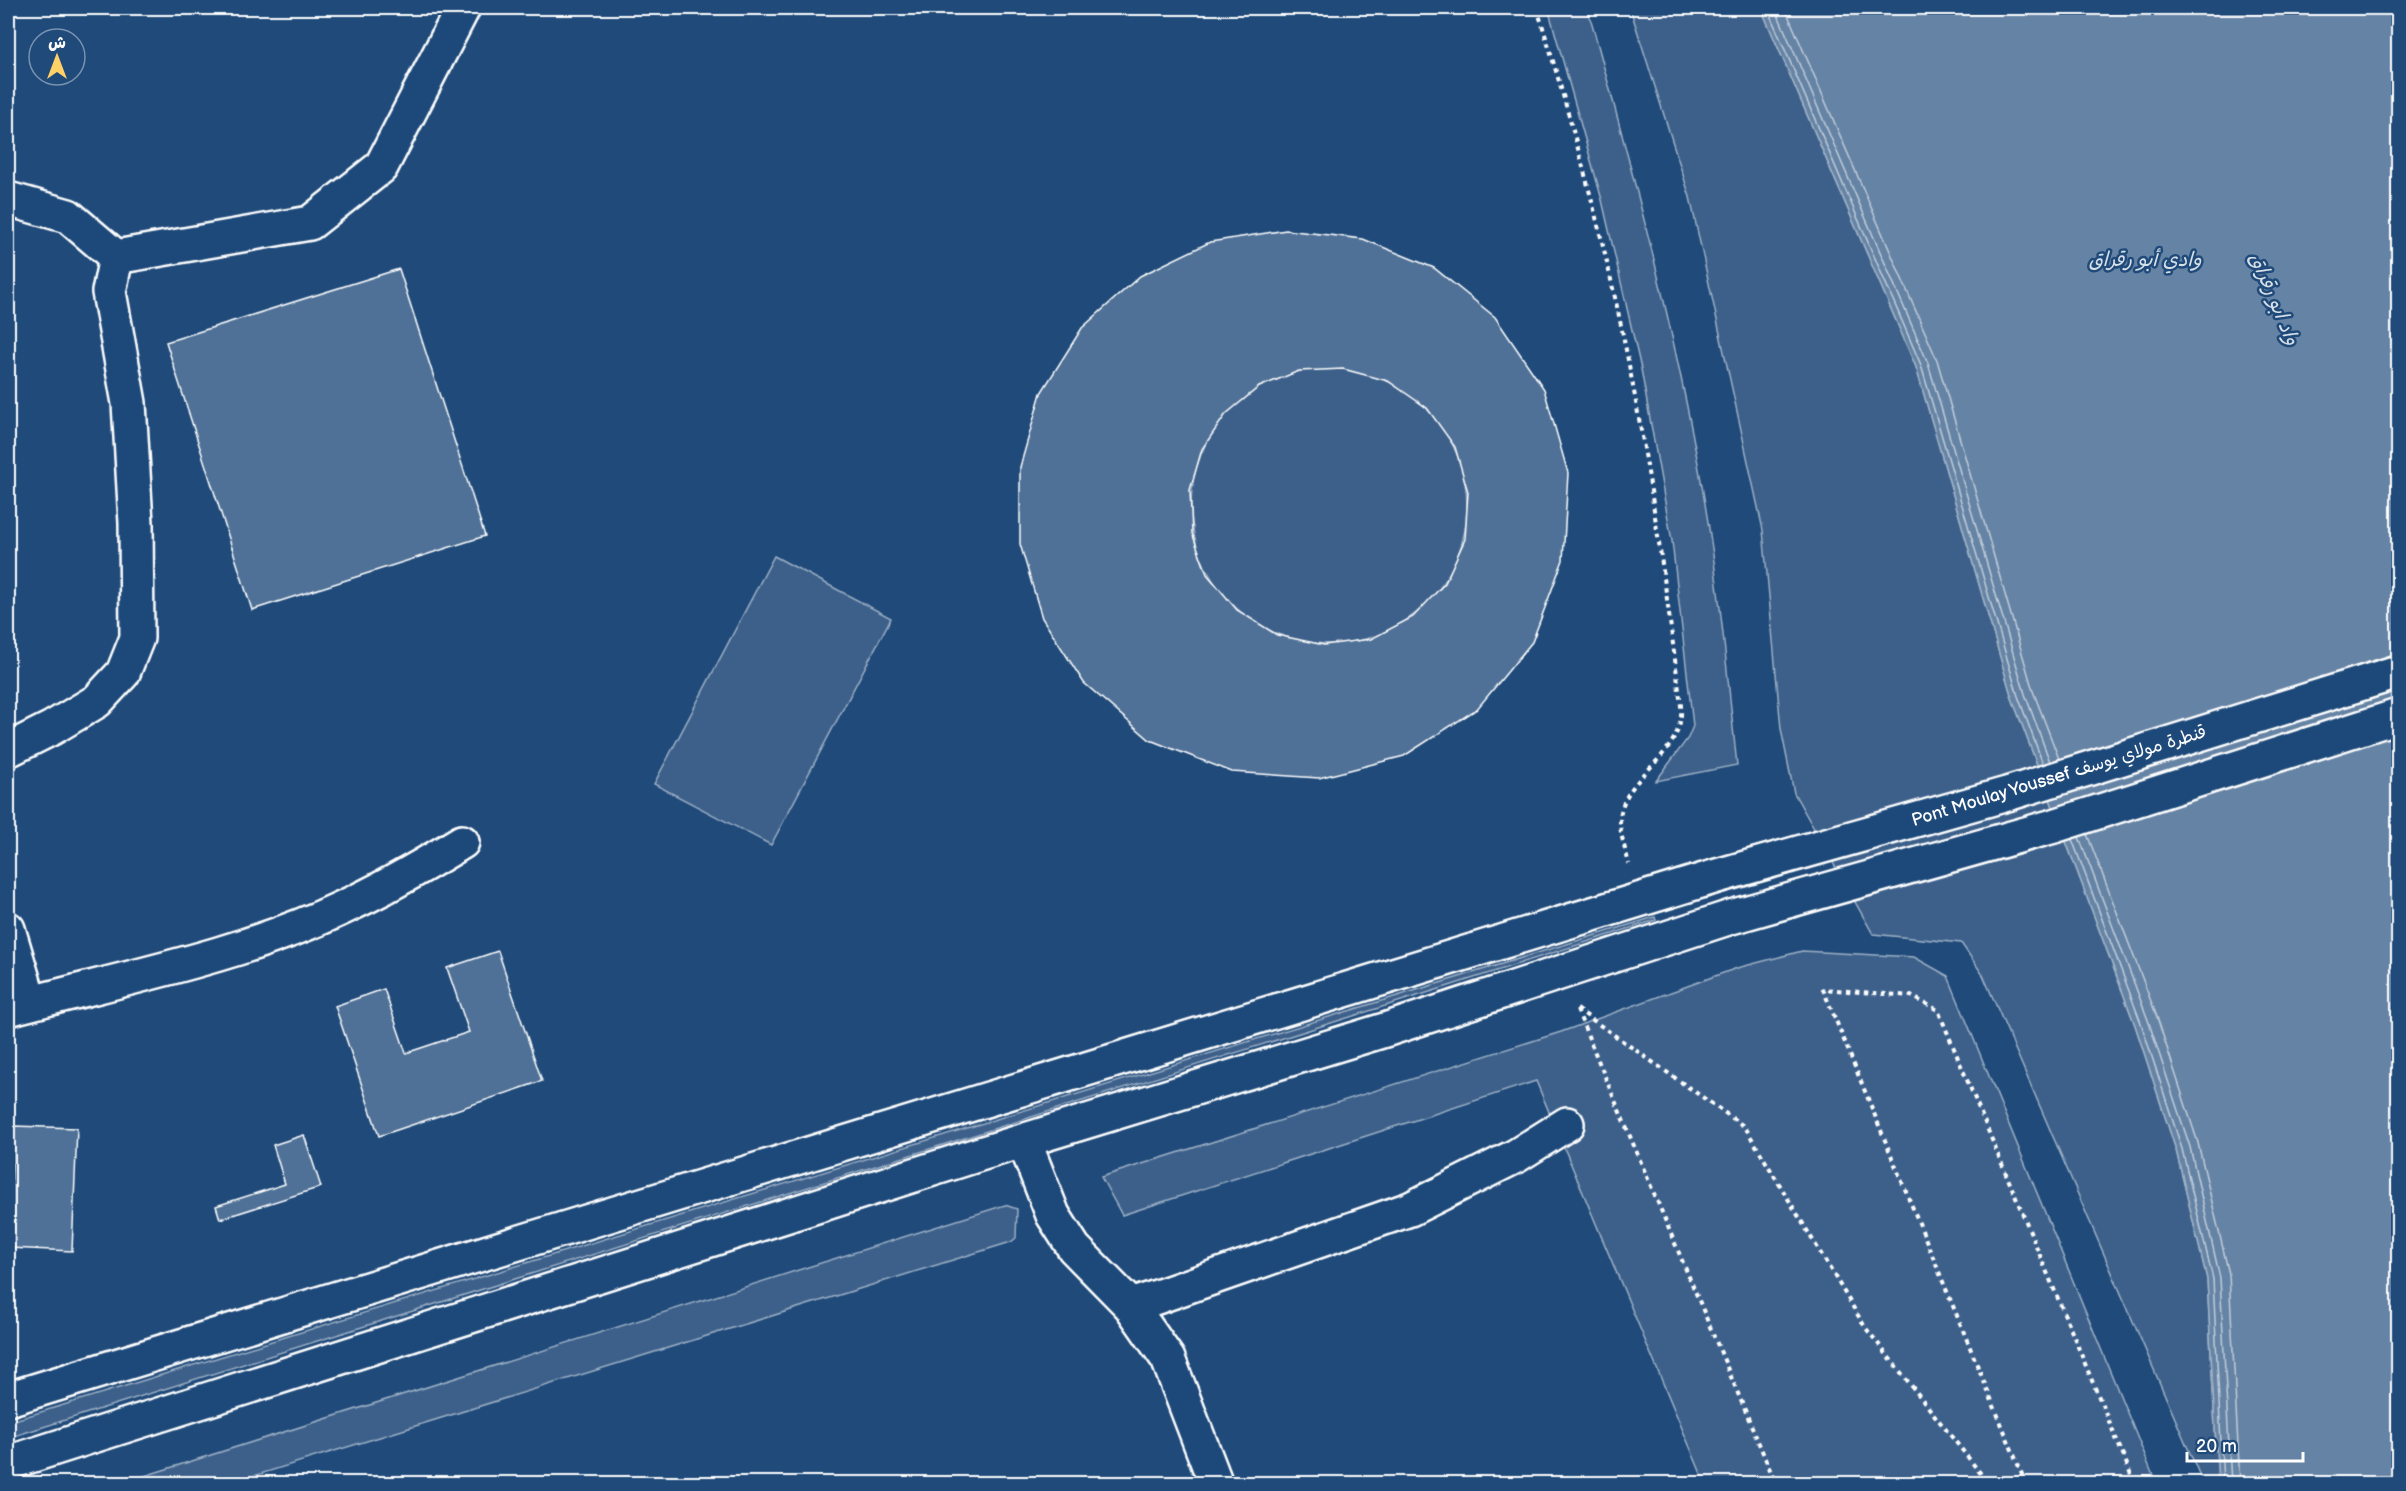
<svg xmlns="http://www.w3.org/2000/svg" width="2406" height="1491" font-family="'Balsamiq Sans','Playpen Sans Arabic',sans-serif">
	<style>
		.green { fill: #3c618b; stroke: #9eb0c5; stroke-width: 1.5 }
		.water { fill: #6583a4; stroke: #a3b5c8; stroke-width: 1.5 }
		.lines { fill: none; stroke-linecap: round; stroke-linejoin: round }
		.shore { stroke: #c1cddb; stroke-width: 1.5 }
		.building { fill: #507197; stroke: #fff; stroke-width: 1.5; fill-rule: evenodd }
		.minor-casing { stroke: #fff; stroke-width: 38 }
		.path { stroke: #fff; stroke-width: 4; stroke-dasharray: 4.5 4.5; stroke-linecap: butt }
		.minor { stroke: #1f4a7a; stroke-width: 33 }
		.labels { text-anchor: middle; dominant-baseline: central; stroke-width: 5; stroke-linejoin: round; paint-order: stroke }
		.street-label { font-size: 18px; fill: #fff; stroke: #1f4a7a }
		.water-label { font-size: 20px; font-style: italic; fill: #d8e0e8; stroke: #1f4a7a }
	</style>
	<rect width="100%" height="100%" fill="#1f4a7a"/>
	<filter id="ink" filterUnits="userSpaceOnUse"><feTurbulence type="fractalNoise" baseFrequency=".0167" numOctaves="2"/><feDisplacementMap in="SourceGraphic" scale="12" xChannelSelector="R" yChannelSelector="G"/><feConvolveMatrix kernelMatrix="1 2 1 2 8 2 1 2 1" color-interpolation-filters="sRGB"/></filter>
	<g filter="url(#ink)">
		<g class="green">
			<path d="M1548 8H1587L1593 27C1640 199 1686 372 1712 548 1723 620 1729 693 1737 765L1656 781 1688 738 1693 726 1672 541 1641 369 1602 200Z"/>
			<polygon points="1630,8 1761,8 1916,367 2012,698 2135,1025 2176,1150 2207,1279 2218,1483 2203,1483 1983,975 1961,943 1873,934 1794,793 1781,729 1763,530 1690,197"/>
			<circle cx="1329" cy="506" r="138"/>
			<polygon points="774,556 891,618 771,845 654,784"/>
			<polygon points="1655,917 1656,920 1449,986 8,1438 8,1422"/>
			<polygon points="1802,951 1914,957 1948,976 2156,1483 1705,1483 1536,1081 1122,1215 1101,1177 1561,1032 1737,968"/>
			<polygon points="1005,1205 1017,1209 1016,1238 1011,1242 231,1483 122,1483"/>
		</g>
		<polygon class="water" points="1761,8 2398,8 2398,1483 2218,1483 2207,1279 2176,1150 2135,1025 2012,698 1916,367"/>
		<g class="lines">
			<g class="shore">
				<polyline points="1767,8 1921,365 2018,696 2043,764"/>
				<polyline points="1775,8 1928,363 2025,694 2050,762"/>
				<polyline points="1785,8 1937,360 2033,691 2059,759"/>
				<polyline points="2087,834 2157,1017 2198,1143 2229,1274 2240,1484"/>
				<polyline points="2079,837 2148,1020 2190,1147 2220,1278 2231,1484"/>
				<polyline points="2072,839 2141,1023 2182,1149 2213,1279 2223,1484"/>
			</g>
		</g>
		<g class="building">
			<path d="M1286 230 1363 239 1434 268 1495 317 1544 389 1568 473 1563 560 1532 642 1477 709 1404 756 1319 778 1232 772 1150 740 1084 683 1042 618 1020 544V467L1041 393 1082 328 1140 276 1210 242ZM1343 369 1388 381 1427 408 1455 447 1468 492 1465 539 1445 583 1413 617 1371 639 1324 645 1277 635 1237 610 1207 574 1192 533 1190 490 1202 449 1226 414 1259 387 1299 371Z"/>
			<polygon points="399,269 485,536 252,610 166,342"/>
			<polygon points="498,951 542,1081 379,1136 335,1006 384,989 406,1053 469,1032 447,968"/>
			<polygon points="13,1126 77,1128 72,1251 9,1248"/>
			<polygon points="304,1135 321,1187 220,1219 216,1206 285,1184 273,1145"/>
		</g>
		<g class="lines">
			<g class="minor-casing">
				<g id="minor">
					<polyline points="8,199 68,216 116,257"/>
					<polyline points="8,750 52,728 97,701 123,673 137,638 136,523 129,403 109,292 116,257 310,223 381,167 463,8"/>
					<polyline points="8,929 30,1003"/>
					<path d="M8 1009C116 980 241 956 342 908 384 889 423 866 462 842"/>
					<polyline points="1024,1141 1053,1215 1074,1248 1131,1306 1168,1359 1216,1484"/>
					<polyline points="1131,1306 1410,1209 1516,1156 1567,1124"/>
					<polyline points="8,1399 1717,876 2007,794 2398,672"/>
					<polyline points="8,1463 980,1154 1388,1029 1731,917 2054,826 2398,716"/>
				</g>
			</g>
			<g class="path">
				<path d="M1537 8C1572 122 1604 238 1627 355 1650 471 1666 588 1681 706 1685 759 1620 774 1620 822 1620 835 1626 851 1629 864"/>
				<polyline points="1577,1009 1745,1127 1865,1327 1989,1484"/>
				<polyline points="1577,1010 1776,1484"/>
				<polyline points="2026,1484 1823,989 1911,996 1938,1010 2135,1484"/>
			</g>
			<use href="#minor" class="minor"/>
		</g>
	</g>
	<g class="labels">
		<g class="street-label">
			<text transform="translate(2059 776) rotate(-17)">Pont Moulay Youssef قنطرة مولاي يوسف</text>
		</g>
		<g class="water-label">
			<text x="2145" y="260">وادي أبو رقراق</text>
			<text transform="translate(2274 299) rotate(67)">واد ابو رقراق</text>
		</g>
	</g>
	<rect width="2406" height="1491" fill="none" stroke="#1f4a7a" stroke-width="30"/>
	<rect x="15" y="15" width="2376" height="1461" fill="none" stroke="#fff" stroke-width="2" filter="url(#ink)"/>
	<g transform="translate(57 57)"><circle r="28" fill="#1f4a7a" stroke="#7992af" stroke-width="1.5"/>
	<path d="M0-4.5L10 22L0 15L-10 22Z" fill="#ffd166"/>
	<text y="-9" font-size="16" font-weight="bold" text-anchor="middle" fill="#ffffff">ش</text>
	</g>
	<path d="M2187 1452v9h116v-9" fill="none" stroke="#ffffff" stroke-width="3"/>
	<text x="2196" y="1452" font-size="18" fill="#ffffff" stroke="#1f4a7a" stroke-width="4.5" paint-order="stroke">20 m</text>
</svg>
